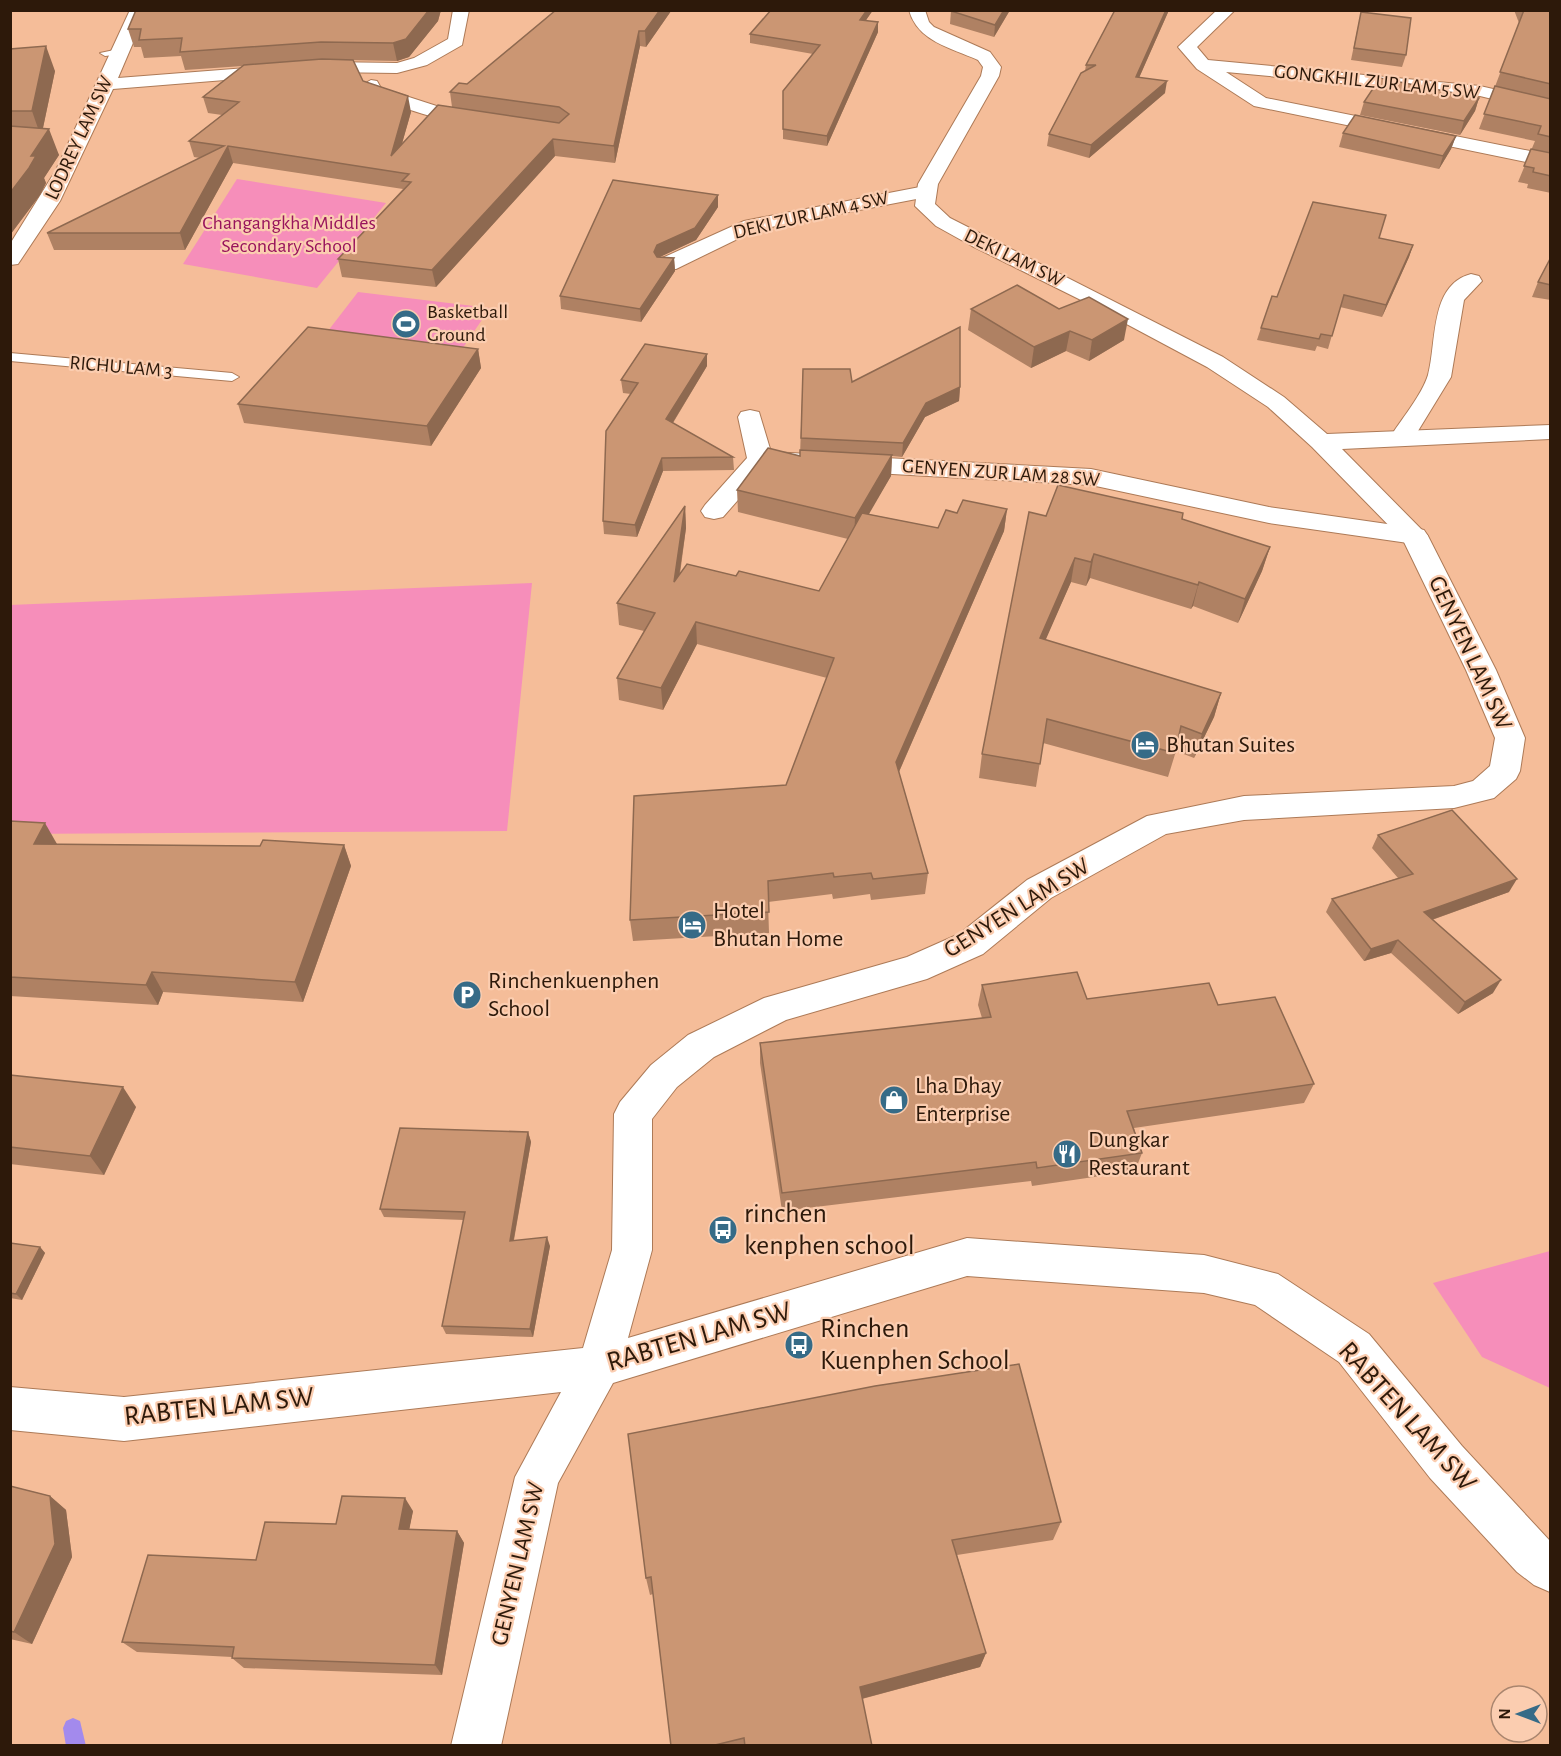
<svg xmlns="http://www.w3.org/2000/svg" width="1561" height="1756" font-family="'Alegreya Sans',sans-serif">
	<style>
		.green { fill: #f68eba }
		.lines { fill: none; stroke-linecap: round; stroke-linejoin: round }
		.stream { fill: #a38aed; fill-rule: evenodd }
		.service-casing { stroke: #ad7a57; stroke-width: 2 }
		.minor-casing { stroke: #ad7a57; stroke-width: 2 }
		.secondary-casing { stroke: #ad7a57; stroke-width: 2 }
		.service { fill: #fff; fill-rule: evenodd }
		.minor { fill: #fff; fill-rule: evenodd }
		.secondary { fill: #fff; fill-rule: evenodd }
		.wall { fill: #af8163 }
		.shaded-wall { fill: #8e6950 }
		.building { fill: #cb9673; stroke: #8e6950; stroke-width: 1.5 }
		.labels { text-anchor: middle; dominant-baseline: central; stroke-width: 4.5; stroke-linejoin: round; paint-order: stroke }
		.far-street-label { font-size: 20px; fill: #2d190a; stroke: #fbcdb0 }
		.far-park-label { font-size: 20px; fill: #98135c; stroke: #fbcdb0 }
		.far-poi-label { font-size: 20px; fill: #2d190a; stroke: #fbcdb0; text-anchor: start }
		.street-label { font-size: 24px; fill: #2d190a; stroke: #fbcdb0 }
		.poi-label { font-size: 24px; fill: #2d190a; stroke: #fbcdb0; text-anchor: start }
		.near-poi-label { font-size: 28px; fill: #2d190a; stroke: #fbcdb0; text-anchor: start }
		.near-street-label { font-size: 28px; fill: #2d190a; stroke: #fbcdb0 }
	</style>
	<rect width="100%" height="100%" fill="#f5bd99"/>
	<g class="green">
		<polygon points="237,179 386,203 317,288 183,264"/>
		<polygon points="358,292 490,308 458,355 321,340"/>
		<polygon points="532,583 507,831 11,834 10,605"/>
		<polygon points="1550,1251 1550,1388 1482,1357 1433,1283"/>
	</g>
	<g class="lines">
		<polygon class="stream" points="73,1718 80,1721 86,1746 66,1746 63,1728 66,1721"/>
		<g class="service-casing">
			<g id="service">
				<polygon points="119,49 124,52 123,54 105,56 100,53"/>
				<polygon points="10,353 232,373 239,377 232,381 10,361"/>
			</g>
		</g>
		<g class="minor-casing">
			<g id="minor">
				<polygon points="130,10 147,10 118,78 325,62 397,63 414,58 448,39 453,10 469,10 462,45 427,65 397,73 325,72 113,89 60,201 18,264 10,265 10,244 56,170"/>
				<polygon points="1217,10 1235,10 1197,47 1208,60 1480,86 1550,102 1550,113 1480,96 1226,72 1266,98 1550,155 1550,167 1254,106 1197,69 1178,47"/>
				<path d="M371 80 377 81 381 88 452 111 483 115 485 119C473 136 386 101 367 95L362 85Z"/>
				<polygon points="925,186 932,188 935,192 932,196 756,230 676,269 660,269 657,264 660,259 744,221"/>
				<path d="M1471 274 1479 276 1482 281 1464 300 1451 377 1410 444 1401 446 1392 444 1389 439C1400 421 1422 395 1428 375 1437 343 1429 285 1471 274Z"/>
				<polygon points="750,410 759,412 771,452 1091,469 1269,507 1415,528 1424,530 1428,536 1424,542 1415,544 1269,523 1091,485 767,467 723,517 714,519 705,517 701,511 705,505 747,458 738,417 741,412"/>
			</g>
		</g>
		<g class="secondary-casing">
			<path id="secondary" d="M909 10H925L929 22 934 27 990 52 1001 67 999 76 938 184 935 204 950 218 1223 357 1284 397 1327 434 1550 425V439L1342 449 1428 536 1496 670 1525 738 1520 771 1516 779 1494 798 1454 808 1244 820 1166 834 1051 898 983 954 927 979 786 1020 714 1057 677 1087 652 1119V1250L628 1338 967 1238 1204 1255 1278 1274 1369 1334 1462 1446 1550 1541V1592L1534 1585 1517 1572 1430 1478 1339 1362 1255 1305 1204 1293 967 1276 613 1383 558 1483 501 1746H451L515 1477 561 1392 124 1441 10 1430V1387L124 1397 583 1348 612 1250 614 1114 620 1102 651 1065 688 1035 764 998 907 957 959 934 1027 880 1147 816 1244 796 1454 786 1473 781 1490 766 1495 738 1466 670 1403 540 1312 447 1268 407 1207 367 1091 305 972 246 936 226 915 206 918 184 981 76 983 67 978 60C951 48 917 41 909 10Z"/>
		</g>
		<use href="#service" class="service"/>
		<use href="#minor" class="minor"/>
		<use href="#secondary" class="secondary"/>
	</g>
	<g class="wall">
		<polygon points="136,10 441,10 438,21 409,57 397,61 347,60 363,81 411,112 402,143 452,107 450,92 467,84 671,11 646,47 640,46 615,163 555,156 436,287 342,277 338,259 403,189 233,163 185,250 54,250 47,233 200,158 194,157 189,141 222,115 208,113 203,97 243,66 185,70 181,56 144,58 141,47 134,47 128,29"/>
		<polygon points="873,10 866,20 878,32 827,146 783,139 783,91 813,54 750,43 750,34"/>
		<polygon points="1010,10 994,37 950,24 951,11"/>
		<polygon points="1169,10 1139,78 1165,93 1089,158 1047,146 1049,134 1085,71 1086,65"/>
		<polygon points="1514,10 1551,10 1551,193 1527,188 1528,184 1518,182 1535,141 1479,129 1519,23"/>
		<polygon points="1361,12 1406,55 1402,67 1351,60"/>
		<polygon points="10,49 55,71 43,128 59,155 44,178 46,183 40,195 10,235"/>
		<polygon points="1479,98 1475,111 1460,135 1360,115 1364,102"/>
		<polygon points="1343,133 1456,136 1451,149 1439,169 1339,147"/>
		<polygon points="718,195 718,207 696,240 659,257 674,258 675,271 641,322 561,309 560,296"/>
		<polygon points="1379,238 1413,245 1409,257 1382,317 1340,307 1328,349 1317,346 1315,351 1257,340 1261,328"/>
		<polygon points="1551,257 1551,300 1532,297 1538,282"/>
		<polygon points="971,309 1059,309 1124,340 1089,361 1066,351 1031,368 968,330"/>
		<polygon points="478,349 481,368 431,446 244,423 238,404"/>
		<polygon points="707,354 707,366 673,423 733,457 734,470 663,471 637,537 604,534 603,521 631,394 623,393 621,380"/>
		<polygon points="803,369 852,382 960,387 959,401 925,417 902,457 892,456 891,476 868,514 938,528 957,513 1007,509 1004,531 899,772 928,873 925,894 871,900 870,894 833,899 832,894 768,902 769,933 633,941 630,920 786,785 827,678 697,644 663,710 619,700 617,678 644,631 619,625 617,603 685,506 686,528 680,574 736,576 819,591 848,539 738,512 737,490 800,456"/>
		<polygon points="1046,516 1182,519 1270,547 1262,571 1238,623 1193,606 1191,609 1090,578 1086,586 1071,582 1045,640 1221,693 1214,717 1194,758 1176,751 1168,777 1043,743 1036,787 979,778 982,754"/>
		<polygon points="10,821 57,844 260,846 344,845 351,866 303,1002 163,992 158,1005 10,996"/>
		<polygon points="1378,835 1509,892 1432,920 1493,993 1458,1014 1391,953 1364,961 1326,912 1332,899 1398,878 1372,848"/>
		<polygon points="982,985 1087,999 1218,1005 1314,1084 1304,1103 1134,1128 1142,1153 1135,1171 1032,1186 1031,1181 782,1211 760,1063 760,1043 982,1018 978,1005"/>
		<polygon points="10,1075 136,1107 104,1175 10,1164"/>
		<polygon points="528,1132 531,1142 514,1240 550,1246 533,1337 446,1334 442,1326 464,1220 384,1217 380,1209"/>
		<polygon points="10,1243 40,1247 45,1253 22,1300 10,1298"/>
		<polygon points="10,1486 50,1496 66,1510 72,1557 32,1644 10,1639"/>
		<polygon points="413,1511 409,1529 457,1531 464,1543 442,1675 244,1668 232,1658 232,1657 137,1652 122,1642 256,1560 336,1524"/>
		<polygon points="1061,1522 1053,1540 957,1555 986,1653 980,1667 862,1699 872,1746 671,1746 653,1594 650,1595 646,1578"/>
	</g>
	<g class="shaded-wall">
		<polygon points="429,10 441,10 438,21 409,57 397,61 393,43"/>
		<polygon points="660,10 671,11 646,47 645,31"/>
		<polygon points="867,10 873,10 860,29 860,20"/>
		<polygon points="1004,10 1010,10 994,37 995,25"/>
		<polygon points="1166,10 1169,10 1134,89 1136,77"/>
		<polygon points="878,22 878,32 827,146 827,136"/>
		<polygon points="639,31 640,46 615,163 614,146"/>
		<polygon points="46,46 55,71 41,137 32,111"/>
		<polygon points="1167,81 1165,93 1089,158 1091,145"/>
		<polygon points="408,96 411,112 394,172 391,156"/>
		<polygon points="1479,98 1475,111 1460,135 1464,121"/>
		<polygon points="49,129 59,155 44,178 46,183 40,195 10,235 10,193 31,156"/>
		<polygon points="1456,136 1451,149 1439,169 1443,156"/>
		<polygon points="553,139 555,156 436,287 432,270"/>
		<polygon points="228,146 233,163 185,250 180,233"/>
		<polygon points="718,195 718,207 696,240 658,258 654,252 657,245"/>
		<polygon points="1413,245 1409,257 1382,317 1386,305"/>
		<polygon points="674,258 675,271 641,322 640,309"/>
		<polygon points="1128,319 1124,340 1089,361 1092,340"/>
		<polygon points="1070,331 1066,351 1031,368 1034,347"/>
		<polygon points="478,349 481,368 431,446 427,426"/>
		<polygon points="707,354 707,366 667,432 666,419"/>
		<polygon points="960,387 959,401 925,417 902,457 903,443 926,403"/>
		<polygon points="892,455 891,476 854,540 855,518"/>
		<polygon points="662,458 663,471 637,537 635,525"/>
		<polygon points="685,506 686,528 675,604 674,582"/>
		<polygon points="1007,509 1004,531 894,783 896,762"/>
		<polygon points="1270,547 1262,571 1238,623 1245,599"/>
		<polygon points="1094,554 1090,578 1086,586 1091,562"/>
		<polygon points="1075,558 1071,582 1036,662 1040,638"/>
		<polygon points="1199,582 1193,606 1191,609 1198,585"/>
		<polygon points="696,622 697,644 663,710 661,688"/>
		<polygon points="1221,693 1214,717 1194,758 1202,734"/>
		<polygon points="45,823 57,844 34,844"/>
		<polygon points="344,845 351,866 303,1002 295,982"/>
		<polygon points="1517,879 1509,892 1417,925 1424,912"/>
		<polygon points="1398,940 1391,953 1364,961 1371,949"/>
		<polygon points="152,972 163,992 158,1005 146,985"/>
		<polygon points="1501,980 1493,993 1458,1014 1465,1002"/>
		<polygon points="123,1087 136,1107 104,1175 90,1156"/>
		<polygon points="528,1132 531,1142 512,1249 510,1241"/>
		<polygon points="547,1237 550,1246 533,1337 530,1329"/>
		<polygon points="40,1247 45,1253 22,1300 16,1294"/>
		<polygon points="50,1496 66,1510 72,1557 32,1644 14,1632"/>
		<polygon points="405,1498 413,1511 407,1541 399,1529"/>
		<polygon points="457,1531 464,1543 442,1675 435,1665"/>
		<polygon points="986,1653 980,1667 857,1700 860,1687"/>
	</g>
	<g class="building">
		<polygon points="136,10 429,10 406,39 393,43 321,42 180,52 182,38 139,40 141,29 128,29"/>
		<polygon points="556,10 660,10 645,31 639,31 614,146 553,139 432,270 338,259 411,182 402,181 409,174 228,146 180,233 47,233 224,146 189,141 239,102 203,97 244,65 322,59 353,60 363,81 408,96 391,156 438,105 559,123 569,114 559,107 450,92 459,83 467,84"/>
		<polygon points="771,10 867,10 860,20 878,22 827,136 783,129 783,91 820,45 750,34"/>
		<polygon points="952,10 1004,10 995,25 951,11"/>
		<polygon points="1115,10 1166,10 1136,77 1167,81 1091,145 1049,134 1081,73 1096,65 1086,65"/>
		<polygon points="1524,10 1551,10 1551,84 1500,72"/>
		<polygon points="1361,12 1411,18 1406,55 1354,48"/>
		<polygon points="46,46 32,111 10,111 10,49"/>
		<polygon points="1380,78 1479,98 1464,121 1364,102"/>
		<polygon points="1495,86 1551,99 1551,137 1538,134 1541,126 1484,114"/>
		<polygon points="1355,115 1456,136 1443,156 1343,133"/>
		<polygon points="10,126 49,129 31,156 36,156 29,168 10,193"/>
		<polygon points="1531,149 1551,153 1551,176 1533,172 1534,168 1524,166"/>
		<polygon points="613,180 718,195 695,228 657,245 654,252 657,257 674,258 640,309 560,296"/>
		<polygon points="1313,202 1386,215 1379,238 1413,245 1386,305 1344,295 1332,336 1321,334 1319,339 1261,328 1272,296 1277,297"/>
		<polygon points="1551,257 1551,285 1538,282"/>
		<polygon points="1017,285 1059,309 1089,297 1128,319 1092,340 1070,331 1034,347 971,309"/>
		<polygon points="308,327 478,349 427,426 238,404"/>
		<polygon points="960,327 960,387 926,403 903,443 801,438 803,369 850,369 852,382"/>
		<polygon points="645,344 707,354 666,419 733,457 662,458 635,525 603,521 606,431 638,383 621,380"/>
		<polygon points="768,448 800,456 800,450 892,455 855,518 737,490"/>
		<polygon points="1058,485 1183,513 1182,519 1270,547 1245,599 1199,582 1198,585 1094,554 1091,562 1075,558 1040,638 1221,693 1202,734 1181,726 1175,753 1047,719 1040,764 982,754 1029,512 1046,516"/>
		<polygon points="963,500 1007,509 896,762 928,873 873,879 871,873 834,877 833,873 768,881 769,912 630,920 634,796 786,785 834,658 696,622 661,688 617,678 655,613 617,603 685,506 674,582 687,564 736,576 739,571 819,591 862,513 938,528 946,510 957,513"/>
		<polygon points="1452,810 1517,879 1424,912 1501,980 1465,1002 1398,940 1371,949 1332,899 1413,874 1378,835"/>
		<polygon points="10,821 45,823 34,844 260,846 263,840 344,845 295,982 152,972 146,985 10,977"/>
		<polygon points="1077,972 1087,999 1209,983 1218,1005 1275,997 1314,1084 1127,1111 1142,1153 1037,1168 1036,1162 782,1193 760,1043 991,1017 982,985"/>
		<polygon points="10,1075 123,1087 90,1156 10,1147"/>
		<polygon points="400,1128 528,1132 510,1241 547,1237 530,1329 442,1326 465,1212 380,1209"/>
		<polygon points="10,1243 40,1247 16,1294 10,1293"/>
		<polygon points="1019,1364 1061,1522 952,1540 986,1653 860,1687 872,1746 745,1746 744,1738 711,1746 671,1746 651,1577 646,1578 628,1434 875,1386"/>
		<polygon points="10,1486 50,1496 55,1544 14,1632 10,1631"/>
		<polygon points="342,1496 405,1498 399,1529 457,1531 435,1665 232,1658 234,1647 122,1642 148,1555 256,1560 265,1522 336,1524"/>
	</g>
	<defs>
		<g id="stadium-disc" transform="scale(1.5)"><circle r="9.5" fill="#366b87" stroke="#fbcdb0"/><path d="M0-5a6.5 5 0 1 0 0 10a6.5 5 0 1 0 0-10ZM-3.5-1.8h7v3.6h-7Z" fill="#fff"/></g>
		<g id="hotel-disc" transform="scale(1.5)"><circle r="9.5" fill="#366b87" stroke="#fbcdb0"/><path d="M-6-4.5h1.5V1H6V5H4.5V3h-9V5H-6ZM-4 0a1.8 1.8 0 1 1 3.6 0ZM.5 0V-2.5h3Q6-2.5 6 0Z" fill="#fff"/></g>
		<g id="parking-disc" transform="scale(1.5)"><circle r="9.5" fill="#366b87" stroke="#fbcdb0"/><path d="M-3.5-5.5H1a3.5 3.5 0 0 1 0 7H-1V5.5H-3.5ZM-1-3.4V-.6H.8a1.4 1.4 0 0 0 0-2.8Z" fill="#fff"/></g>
		<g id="shop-disc" transform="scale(1.5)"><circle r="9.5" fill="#366b87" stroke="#fbcdb0"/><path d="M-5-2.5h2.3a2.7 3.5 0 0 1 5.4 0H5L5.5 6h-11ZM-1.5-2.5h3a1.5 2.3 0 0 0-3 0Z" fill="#fff"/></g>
		<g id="restaurant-disc" transform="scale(1.5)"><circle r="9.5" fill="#366b87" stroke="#fbcdb0"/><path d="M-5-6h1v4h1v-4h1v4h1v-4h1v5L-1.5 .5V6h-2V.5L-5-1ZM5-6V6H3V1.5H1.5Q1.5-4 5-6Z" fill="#fff"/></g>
		<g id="bus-disc" transform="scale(1.5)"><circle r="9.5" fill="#366b87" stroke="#fbcdb0"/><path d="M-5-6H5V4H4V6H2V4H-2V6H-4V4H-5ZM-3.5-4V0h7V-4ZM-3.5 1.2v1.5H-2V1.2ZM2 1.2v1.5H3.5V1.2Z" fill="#fff"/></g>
	</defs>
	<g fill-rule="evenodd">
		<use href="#stadium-disc" x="406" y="324"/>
		<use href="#hotel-disc" x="1145" y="745"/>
		<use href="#hotel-disc" x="692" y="925"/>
		<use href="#parking-disc" x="467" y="995"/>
		<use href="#shop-disc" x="894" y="1100"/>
		<use href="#restaurant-disc" x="1067" y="1154"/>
		<use href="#bus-disc" x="723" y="1230"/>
		<use href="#bus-disc" x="799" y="1345"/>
	</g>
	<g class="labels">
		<g class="far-street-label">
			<text transform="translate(1377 82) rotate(6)">GONGKHIL ZUR LAM 5 SW</text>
			<text transform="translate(79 138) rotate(-65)">LODREY LAM SW</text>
			<text transform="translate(811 215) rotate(-13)">DEKI ZUR LAM 4 SW</text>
			<text transform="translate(1014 258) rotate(26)">DEKI LAM SW</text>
			<text transform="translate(121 367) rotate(5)">RICHU LAM 3</text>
			<text transform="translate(1001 473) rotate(4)">GENYEN ZUR LAM 28 SW</text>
		</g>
		<g class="far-park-label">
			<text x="289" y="223">Changangkha Middles<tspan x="289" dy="23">Secondary School</tspan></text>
		</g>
		<g class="far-poi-label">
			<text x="427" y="312">Basketball<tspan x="427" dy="23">Ground</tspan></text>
		</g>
		<g class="street-label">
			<text transform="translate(1470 653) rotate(65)">GENYEN LAM SW</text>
			<text transform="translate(1017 908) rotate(-32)">GENYEN LAM SW</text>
			<text transform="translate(518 1564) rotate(-77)">GENYEN LAM SW</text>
		</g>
		<g class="poi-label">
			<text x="1166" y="745">Bhutan Suites</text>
			<text x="713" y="911">Hotel<tspan x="713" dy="28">Bhutan Home</tspan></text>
			<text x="488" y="981">Rinchenkuenphen<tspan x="488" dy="28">School</tspan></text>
			<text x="915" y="1086">Lha Dhay<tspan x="915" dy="28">Enterprise</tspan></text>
			<text x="1088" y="1140">Dungkar<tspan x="1088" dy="28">Restaurant</tspan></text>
		</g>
		<g class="near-poi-label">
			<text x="744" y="1214">rinchen<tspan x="744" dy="32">kenphen school</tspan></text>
			<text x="820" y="1329">Rinchen<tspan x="820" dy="32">Kuenphen School</tspan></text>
		</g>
		<g class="near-street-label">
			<text transform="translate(699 1337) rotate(-16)">RABTEN LAM SW</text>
			<text transform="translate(219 1407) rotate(-6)">RABTEN LAM SW</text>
			<text transform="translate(1407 1417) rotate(48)">RABTEN LAM SW</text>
		</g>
	</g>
	<rect width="1561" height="1756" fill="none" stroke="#2d190a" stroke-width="24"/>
	<g transform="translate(1519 1714) rotate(270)"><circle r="28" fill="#fbcdb0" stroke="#a9856e" stroke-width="1.5"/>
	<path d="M0-4.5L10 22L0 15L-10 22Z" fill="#366b87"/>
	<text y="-9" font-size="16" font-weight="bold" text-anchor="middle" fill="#2d190a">N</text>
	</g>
</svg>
